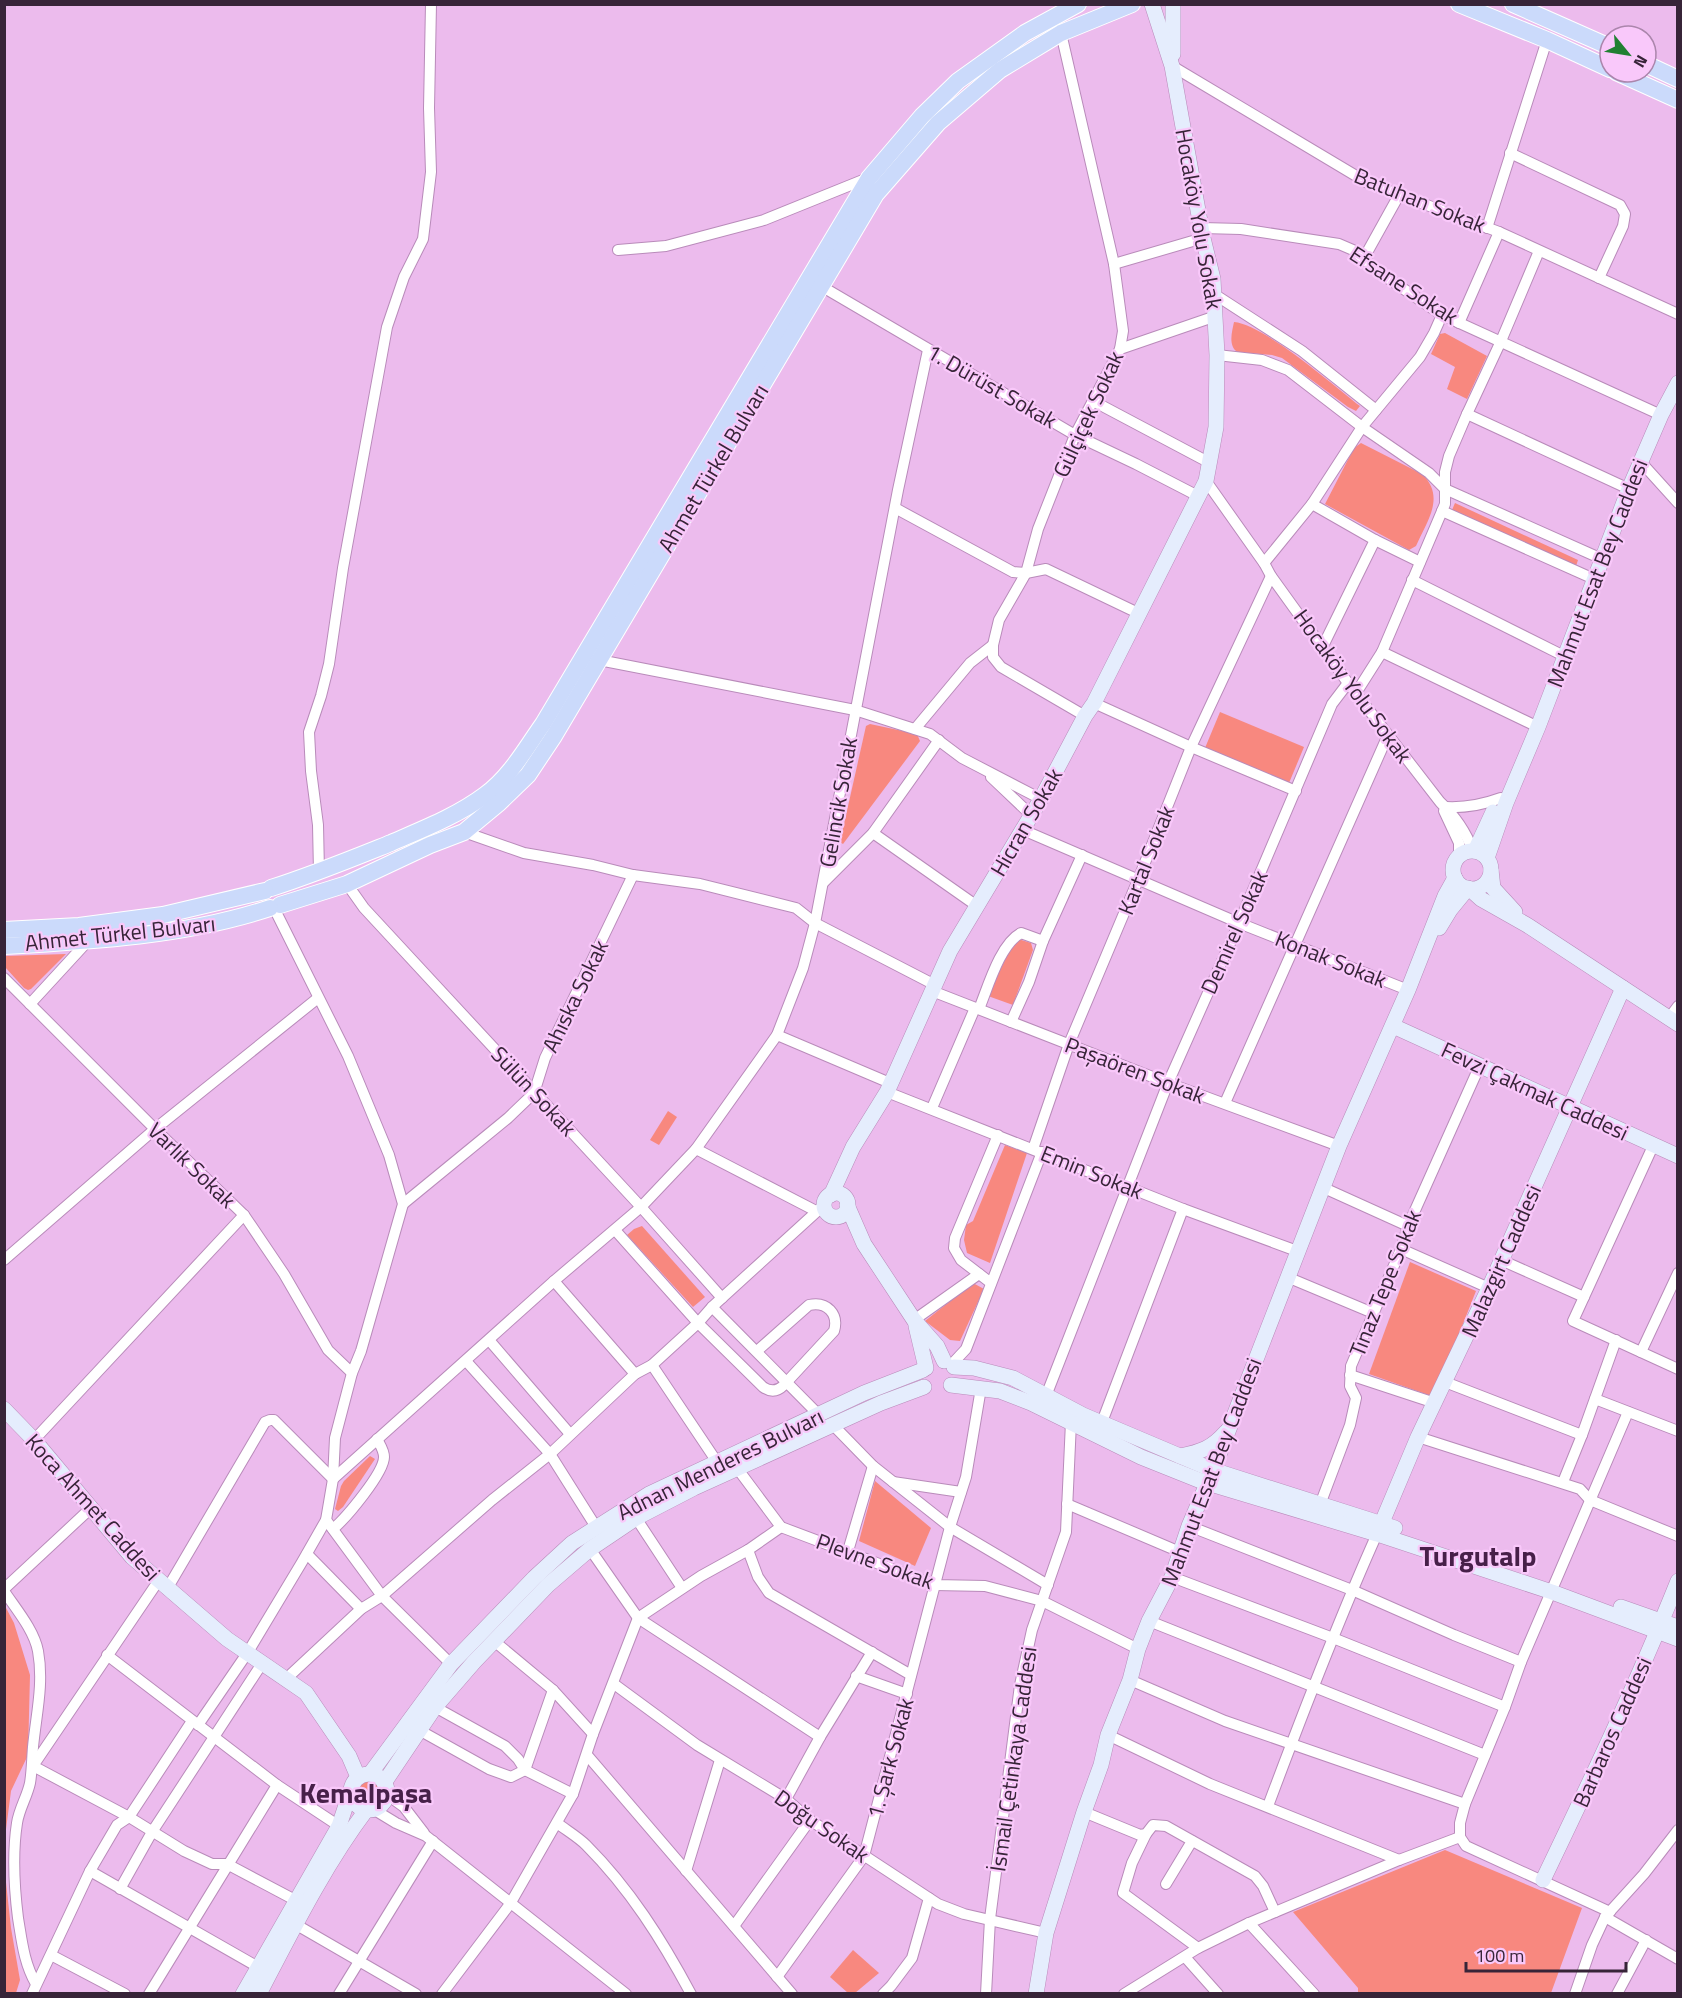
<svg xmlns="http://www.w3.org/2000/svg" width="1682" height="1998" font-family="'Titillium Web',sans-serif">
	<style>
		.green { fill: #f8887f }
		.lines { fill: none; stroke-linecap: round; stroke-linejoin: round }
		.street-casing { stroke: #b98bba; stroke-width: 12 }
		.secondary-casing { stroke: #b98bba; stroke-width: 16 }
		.primary-casing { stroke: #fff; stroke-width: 18 }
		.street { stroke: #fff; stroke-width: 10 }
		.secondary { stroke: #e5edfd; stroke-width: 15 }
		.primary { stroke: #cbdafb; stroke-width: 16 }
		.labels { text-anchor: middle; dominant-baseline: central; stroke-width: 4.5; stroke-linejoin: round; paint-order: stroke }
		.street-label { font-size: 22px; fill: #372438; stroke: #f9c8fa }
		.district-label { font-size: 28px; font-weight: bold; fill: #472049; stroke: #f9c8fa }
	</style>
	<rect width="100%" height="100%" fill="#ecbbed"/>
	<g class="green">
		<path d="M1234 322C1265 325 1333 385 1360 406L1356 411 1348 407 1282 358 1272 355 1237 352C1228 345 1232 332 1234 322Z"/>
		<polygon points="1445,333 1487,356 1467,399 1447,389 1455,367 1431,354 1440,334"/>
		<path d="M1361 443 1422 474C1446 497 1427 521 1416 546L1409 550 1325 504 1354 448Z"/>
		<polygon points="1455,503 1578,560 1576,566 1452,510"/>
		<polygon points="1220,712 1304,747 1289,783 1205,748"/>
		<polygon points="870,724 917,734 920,741 843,844 840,842 866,726"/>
		<polygon points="1018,939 1031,943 1033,950 1013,1005 988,996 1013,942"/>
		<polygon points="66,954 31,989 28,990 24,988 5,967 5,956"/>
		<polygon points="668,1111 677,1117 659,1145 650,1140"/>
		<polygon points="1005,1145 1027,1153 990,1263 967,1253 964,1240 966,1225 973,1221"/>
		<polygon points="642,1226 705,1297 693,1307 627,1235 634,1229"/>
		<polygon points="1410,1262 1476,1291 1434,1397 1369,1374"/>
		<polygon points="973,1283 984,1289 960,1341 950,1340 925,1321"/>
		<polygon points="370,1456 375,1459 343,1507 338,1511 335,1509 341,1486 344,1481"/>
		<polygon points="875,1481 931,1528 915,1566 859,1541"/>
		<polygon points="5,1606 14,1623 30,1675 28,1755 11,1791 5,1837"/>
		<circle cx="368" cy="1791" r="11"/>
		<polygon points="1445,1850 1582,1908 1551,1993 1358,1993 1358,1988 1293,1912"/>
		<polygon points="4,1864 11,1928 20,1980 16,1993 5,1993"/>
		<polygon points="853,1950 879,1973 855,1993 848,1993 830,1977"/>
	</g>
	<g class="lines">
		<g class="street-casing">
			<g id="street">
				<polyline points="1061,33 1114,264 1123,331 1120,349 1075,435 1038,529 1026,573 999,620 993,645 993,657 1001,667 1085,716"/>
				<polyline points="1172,66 1368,183 1499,232 1678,314"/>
				<polyline points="1510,153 1620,205 1625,214 1623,226 1599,278"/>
				<polyline points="1202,228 1241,229 1339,244 1353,250 1383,275 1442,315 1661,415"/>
				<polyline points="1487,228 1547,40"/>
				<polyline points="618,250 666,246 764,220 868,178"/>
				<polyline points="1539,251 1501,341 1467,414 1449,456 1445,472 1445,489 1602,559"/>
				<polyline points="1364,258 1399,195"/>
				<polyline points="1114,264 1203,238"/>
				<polyline points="821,286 1075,435 1136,464 1198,496"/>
				<polyline points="1214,294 1302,351 1376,410"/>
				<polyline points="1459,323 1499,232"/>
				<polyline points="1120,349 1216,316"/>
				<polyline points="1217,355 1262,360 1288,370 1362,427 1429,473 1445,489 1445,504 1382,652 1356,693"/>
				<polyline points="1093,401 1210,463"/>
				<polyline points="1467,414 1629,489"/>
				<polyline points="1640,461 1678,503"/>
				<path d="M1206 481 1264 563 1271 576 1348 683 1440 802C1455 816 1466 832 1473 851"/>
				<polyline points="1312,504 1375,540 1420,562"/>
				<polyline points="895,508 1013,572 1026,573 1046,569 1138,613"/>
				<polyline points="1442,511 1594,579"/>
				<polyline points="1264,563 1312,504 1362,427 1420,357 1434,333 1442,315"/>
				<polyline points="1412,580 1564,656"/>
				<polyline points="1322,648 1375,540"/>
				<polyline points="1382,652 1538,727"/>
				<polyline points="599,660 855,710 930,734 962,758 1041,799"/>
				<polyline points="1094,703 1191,747 1296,791"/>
				<polyline points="915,729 970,663 993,645"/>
				<polyline points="991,777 1031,815"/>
				<path d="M1446 807C1466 808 1482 805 1501 798"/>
				<polyline points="1444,811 1459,843 1459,856"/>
				<polyline points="1023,830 1239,923 1408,990"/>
				<polyline points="464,832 524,853 593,865 633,875 700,884 796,908 815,923 935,985"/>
				<polyline points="873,833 977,906"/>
				<polyline points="319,872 318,825 311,771 309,732 321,696 329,664 343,568 387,327 404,277 423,239 431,172 429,108 431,4"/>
				<polyline points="824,882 873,833 939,740"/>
				<polyline points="347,884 364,908 641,1207 722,1298"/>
				<polyline points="4,978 155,1129 244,1215 284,1274 328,1350 352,1373"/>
				<polyline points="932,991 1168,1083 1339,1146"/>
				<polyline points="30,1004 87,942"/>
				<path d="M979 1009C988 987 1000 944 1021 933L1043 941"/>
				<polyline points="1669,1018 1678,1006"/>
				<polyline points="1011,1022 1029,982 1043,941 1082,855"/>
				<polyline points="777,1035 890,1083"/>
				<polyline points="887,1092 1183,1209 1297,1251"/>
				<polyline points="1225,1103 1388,735"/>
				<polyline points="932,1108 975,1008"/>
				<polyline points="696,1149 816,1211"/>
				<polyline points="1033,1149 1069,1044 1138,880 1191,747 1271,576"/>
				<polyline points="1324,1188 1408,1226"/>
				<polyline points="403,1204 508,1118 534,1093 545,1058 633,875"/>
				<path d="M615 1230 698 1323 763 1387C770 1392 777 1392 784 1385L834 1331C839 1314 827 1301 809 1305L757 1351"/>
				<polyline points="1401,1249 1489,1288"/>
				<polyline points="4,1260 155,1129 318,998"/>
				<polyline points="1501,1260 1584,1297 1573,1321 1678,1369"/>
				<polyline points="1287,1277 1373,1313"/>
				<polyline points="554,1281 635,1374"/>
				<polyline points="991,1283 961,1260 954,1248 955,1238 998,1135"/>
				<polyline points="1584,1297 1653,1146"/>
				<polyline points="712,1307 819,1415"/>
				<polyline points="914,1320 979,1274"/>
				<polyline points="489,1340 570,1434"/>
				<polyline points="1641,1352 1678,1273"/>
				<polyline points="466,1361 550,1454 596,1527"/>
				<polyline points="952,1364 966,1349 1042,1152"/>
				<polyline points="652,1365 717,1462"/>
				<polyline points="1350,1375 1435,1403"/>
				<polyline points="1445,1382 1582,1435"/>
				<polyline points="1046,1396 1168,1083 1239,923 1332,704 1348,683"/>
				<polyline points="1595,1399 1678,1431"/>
				<polyline points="1102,1422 1183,1209"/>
				<polyline points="834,1426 873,1466 950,1527 1048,1585"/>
				<polyline points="1418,1437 1580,1489 1590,1500 1678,1536"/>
				<polyline points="34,1440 244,1215"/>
				<polyline points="737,1468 781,1527 935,1585 985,1586 1042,1601 1138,1649"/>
				<polyline points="893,1482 961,1492"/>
				<polyline points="1563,1482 1582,1435 1616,1340"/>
				<polyline points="1067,1504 1180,1552"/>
				<polyline points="1318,1510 1350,1425 1356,1398 1350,1386 1351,1366 1401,1249 1408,1226 1480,1065"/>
				<polyline points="636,1518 682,1588"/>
				<polyline points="326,1520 382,1596 451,1664"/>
				<polyline points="1189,1526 1352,1590 1454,1635 1521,1662"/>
				<path d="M333 1529C346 1518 384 1473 384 1457 384 1450 380 1445 377 1439"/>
				<polyline points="590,1549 638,1618 820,1737"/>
				<polyline points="748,1550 758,1577 769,1593 911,1675"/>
				<polyline points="848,1551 873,1466"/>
				<polyline points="307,1554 361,1609"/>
				<polyline points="1172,1577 1333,1638 1505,1707"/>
				<polyline points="159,1580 33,1766 129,1817 184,1851 212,1864 227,1864 295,1900"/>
				<polyline points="4,1589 91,1508"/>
				<polyline points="167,1589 265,1422 270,1420 274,1420 333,1479 554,1281 641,1207 696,1149 777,1035 803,968 815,923 898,490 928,350"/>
				<path d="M4 1591C16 1609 34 1630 38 1651 44 1684 36 1715 33 1747 32 1759 32 1771 30 1783 27 1797 19 1809 17 1823 12 1855 14 1886 18 1918 22 1942 24 1963 36 1984"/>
				<polyline points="638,1618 701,1576 748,1550 781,1527"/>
				<polyline points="1149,1621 1485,1755"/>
				<polyline points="494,1641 553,1690 593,1734"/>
				<polyline points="107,1655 277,1785 339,1826"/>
				<polyline points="856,1676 907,1694"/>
				<polyline points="287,1678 361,1609 382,1596 492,1500 550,1454 635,1374 652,1365 698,1323 712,1307 824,1205"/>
				<polyline points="1130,1680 1225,1721 1465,1804"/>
				<polyline points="614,1684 697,1745 786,1799 810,1820 938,1904 964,1914 1046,1933"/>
				<polyline points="435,1707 505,1746 518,1759 525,1770 573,1794"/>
				<polyline points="198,1725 248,1652 302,1562 326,1520 333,1479 335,1438 352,1373 361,1351 403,1204 389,1155 348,1056 274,908"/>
				<polyline points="419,1730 489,1769 511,1777 525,1770 553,1690"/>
				<polyline points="1108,1735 1210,1784 1399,1860"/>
				<polyline points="587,1755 792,1994"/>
				<polyline points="386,1794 404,1807 424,1833"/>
				<polyline points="786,1799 820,1737 872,1652"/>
				<path d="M1268 1806C1302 1715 1337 1623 1377 1534"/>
				<polyline points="373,1809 396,1823 426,1836 626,1994"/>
				<polyline points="1084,1812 1140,1835 1146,1834 1153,1825 1166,1826 1255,1876 1263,1886 1275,1912"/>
				<path d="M557 1823C566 1830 578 1837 586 1845 630 1889 662 1940 691 1994"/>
				<polyline points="1146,1834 1132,1863 1123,1893 1198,1948"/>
				<polyline points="1460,1837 1460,1823 1465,1804 1505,1707 1521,1662 1628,1412"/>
				<polyline points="1460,1837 1466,1846 1610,1912"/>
				<polyline points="90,1871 258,1967"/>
				<polyline points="686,1871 720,1760"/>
				<polyline points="1166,1884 1192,1841"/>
				<polyline points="120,1889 152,1832 263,1662"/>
				<polyline points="1605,1917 1678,1959"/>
				<polyline points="1249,1923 1314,1994"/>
				<polyline points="295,1924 416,1994"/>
				<polyline points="734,1926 810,1820"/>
				<polyline points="51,1955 125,1994"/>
				<polyline points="1185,1957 1218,1994"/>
				<polyline points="777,1977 864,1856 950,1527 966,1477 981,1388"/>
				<polyline points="32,1994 90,1871 117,1825 129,1817 192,1721"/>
				<polyline points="149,1994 277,1785"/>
				<polyline points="339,1994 433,1841"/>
				<polyline points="442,1994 510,1904 573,1794 593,1734 638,1618"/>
				<polyline points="883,1994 891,1986 912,1958 929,1898"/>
				<polyline points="986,1994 990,1919 1020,1685 1032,1630 1066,1532 1071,1422"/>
				<polyline points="1124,1994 1198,1948 1249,1923 1399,1860 1460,1837"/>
				<polyline points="1575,1994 1592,1945 1605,1917 1644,1874 1678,1830"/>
				<polyline points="1617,1994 1646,1940"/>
			</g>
		</g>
		<g class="secondary-casing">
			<g id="secondary">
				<polyline points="1173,54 1173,4"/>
				<polyline points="1475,851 1493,812"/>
				<circle cx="1472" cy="870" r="19"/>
				<polyline points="1487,858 1506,803 1538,727 1629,489 1661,415 1678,383"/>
				<polyline points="1491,870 1493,888 1515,912"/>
				<polyline points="1470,889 1481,899 1527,925 1678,1024"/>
				<polyline points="1439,928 1450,910 1468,888"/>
				<polyline points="1393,1026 1678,1156"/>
				<circle cx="836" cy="1205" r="12"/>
				<polyline points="831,1195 853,1147 887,1092 950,951 1041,799 1085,716 1094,703 1206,481 1216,427 1217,355 1213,279 1203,238 1172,66 1152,4"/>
				<polyline points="847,1205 864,1244 914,1320 937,1346 944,1361"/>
				<polyline points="916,1326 926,1368"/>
				<polyline points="954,1367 974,1368 1013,1378 1083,1415 1213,1470 1395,1528"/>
				<polyline points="951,1385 1000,1391 1031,1403 1141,1457 1201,1481 1377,1534 1552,1592 1678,1639"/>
				<polyline points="4,1409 34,1440 132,1557 227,1639 306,1693 349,1756 358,1777"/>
				<path d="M1180 1456C1201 1452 1212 1448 1226 1432"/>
				<polyline points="1378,1532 1418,1437 1489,1288 1623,988"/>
				<polyline points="1621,1607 1678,1627"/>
				<polyline points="370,1774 451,1664 534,1578 572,1543 649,1494 864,1393 923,1370"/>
				<circle cx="369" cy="1792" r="18"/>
				<polyline points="384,1783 435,1707 474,1662 548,1585 590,1549 636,1518 694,1488 881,1403 924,1387"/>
				<path d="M1543 1880C1590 1782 1637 1683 1678 1581"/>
				<polyline points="243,1994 339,1826 351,1790"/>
				<path d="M259 1994C292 1931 324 1866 367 1809"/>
				<polyline points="1036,1994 1046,1933 1084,1812 1101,1765 1108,1735 1130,1680 1138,1649 1149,1621 1172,1577 1189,1526 1213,1470 1339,1146 1408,990 1445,896 1455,878"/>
			</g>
		</g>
		<g class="primary-casing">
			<g id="primary">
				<polyline points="1459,4 1547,40 1610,69"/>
				<polyline points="1513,4 1610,47"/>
				<polyline points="1646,64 1678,79"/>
				<polyline points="1616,72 1678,100"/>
				<path d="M271 888C312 875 351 859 391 843 423 829 457 816 485 795 510 777 526 748 543 724L869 178 922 116 958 81 1025 33 1078 4"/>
				<polyline points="280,905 347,884 430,845 464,832 499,803 528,775 554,736 876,194 938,123 1000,70 1061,33 1132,4"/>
				<polyline points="4,930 79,926 163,915 265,891"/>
				<path d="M4 946C94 941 185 936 270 908"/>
			</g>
		</g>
		<use href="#street" class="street"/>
		<use href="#secondary" class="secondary"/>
		<use href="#primary" class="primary"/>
	</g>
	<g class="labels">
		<g class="street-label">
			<text transform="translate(1420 200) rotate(22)">Batuhan Sokak</text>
			<text transform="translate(1199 219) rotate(80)">Hocaköy Yolu Sokak</text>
			<text transform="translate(1404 285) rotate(33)">Efsane Sokak</text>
			<text transform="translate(992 386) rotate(30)">1. Dürüst Sokak</text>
			<text transform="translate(1088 414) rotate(-65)">Gülçiçek Sokak</text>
			<text transform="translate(713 468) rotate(-59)">Ahmet Türkel Bulvarı</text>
			<text transform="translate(1597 573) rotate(-69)">Mahmut Esat Bey Caddesi</text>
			<text transform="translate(1353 686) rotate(54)">Hocaköy Yolu Sokak</text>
			<text transform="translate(838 802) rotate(-80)">Gelincik Sokak</text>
			<text transform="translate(1026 822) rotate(-60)">Hicran Sokak</text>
			<text transform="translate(1146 860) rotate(-68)">Kartal Sokak</text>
			<text transform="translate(1234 932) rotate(-66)">Demirel Sokak</text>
			<text transform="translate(120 933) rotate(-6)">Ahmet Türkel Bulvarı</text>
			<text transform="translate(1331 959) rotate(22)">Konak Sokak</text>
			<text transform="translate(575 996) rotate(-64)">Ahıska Sokak</text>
			<text transform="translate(1135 1070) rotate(21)">Paşaören Sokak</text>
			<text transform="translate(534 1091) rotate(47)">Sülün Sokak</text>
			<text transform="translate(1535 1091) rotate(25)">Fevzi Çakmak Caddesi</text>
			<text transform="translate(192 1165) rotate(44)">Varlık Sokak</text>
			<text transform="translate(1092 1172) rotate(22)">Emin Sokak</text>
			<text transform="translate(1501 1261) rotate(-66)">Malazgirt Caddesi</text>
			<text transform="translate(1385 1283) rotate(-68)">Tınaz Tepe Sokak</text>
			<text transform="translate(720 1464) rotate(-26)">Adnan Menderes Bulvarı</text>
			<text transform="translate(1211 1472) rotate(-69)">Mahmut Esat Bey Caddesi</text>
			<text transform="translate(93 1507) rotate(48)">Koca Ahmet Caddesi</text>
			<text transform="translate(875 1561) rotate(20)">Plevne Sokak</text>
			<text transform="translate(1612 1732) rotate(-66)">Barbaros Caddesi</text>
			<text transform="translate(890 1758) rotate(-75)">1. Şark Sokak</text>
			<text transform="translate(1013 1759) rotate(-82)">İsmail Çetinkaya Caddesi</text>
			<text transform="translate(822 1826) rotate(35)">Doğu Sokak</text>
		</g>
		<g class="district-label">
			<text x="1478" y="1555">Turgutalp</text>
			<text x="366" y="1792">Kemalpaşa</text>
		</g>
	</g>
	<rect width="1682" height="1998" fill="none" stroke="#372438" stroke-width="12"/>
	<g transform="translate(1628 54) rotate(120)"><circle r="28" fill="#f9c8fa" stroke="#ab86ac" stroke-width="1.5"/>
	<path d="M0-4.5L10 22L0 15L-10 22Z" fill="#218032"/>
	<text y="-9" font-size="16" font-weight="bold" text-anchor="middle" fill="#372438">N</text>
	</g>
	<path d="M1466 1962v9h160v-9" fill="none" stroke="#372438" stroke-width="3"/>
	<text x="1475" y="1962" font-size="18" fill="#372438" stroke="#f9c8fa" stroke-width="4.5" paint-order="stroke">100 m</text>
</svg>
